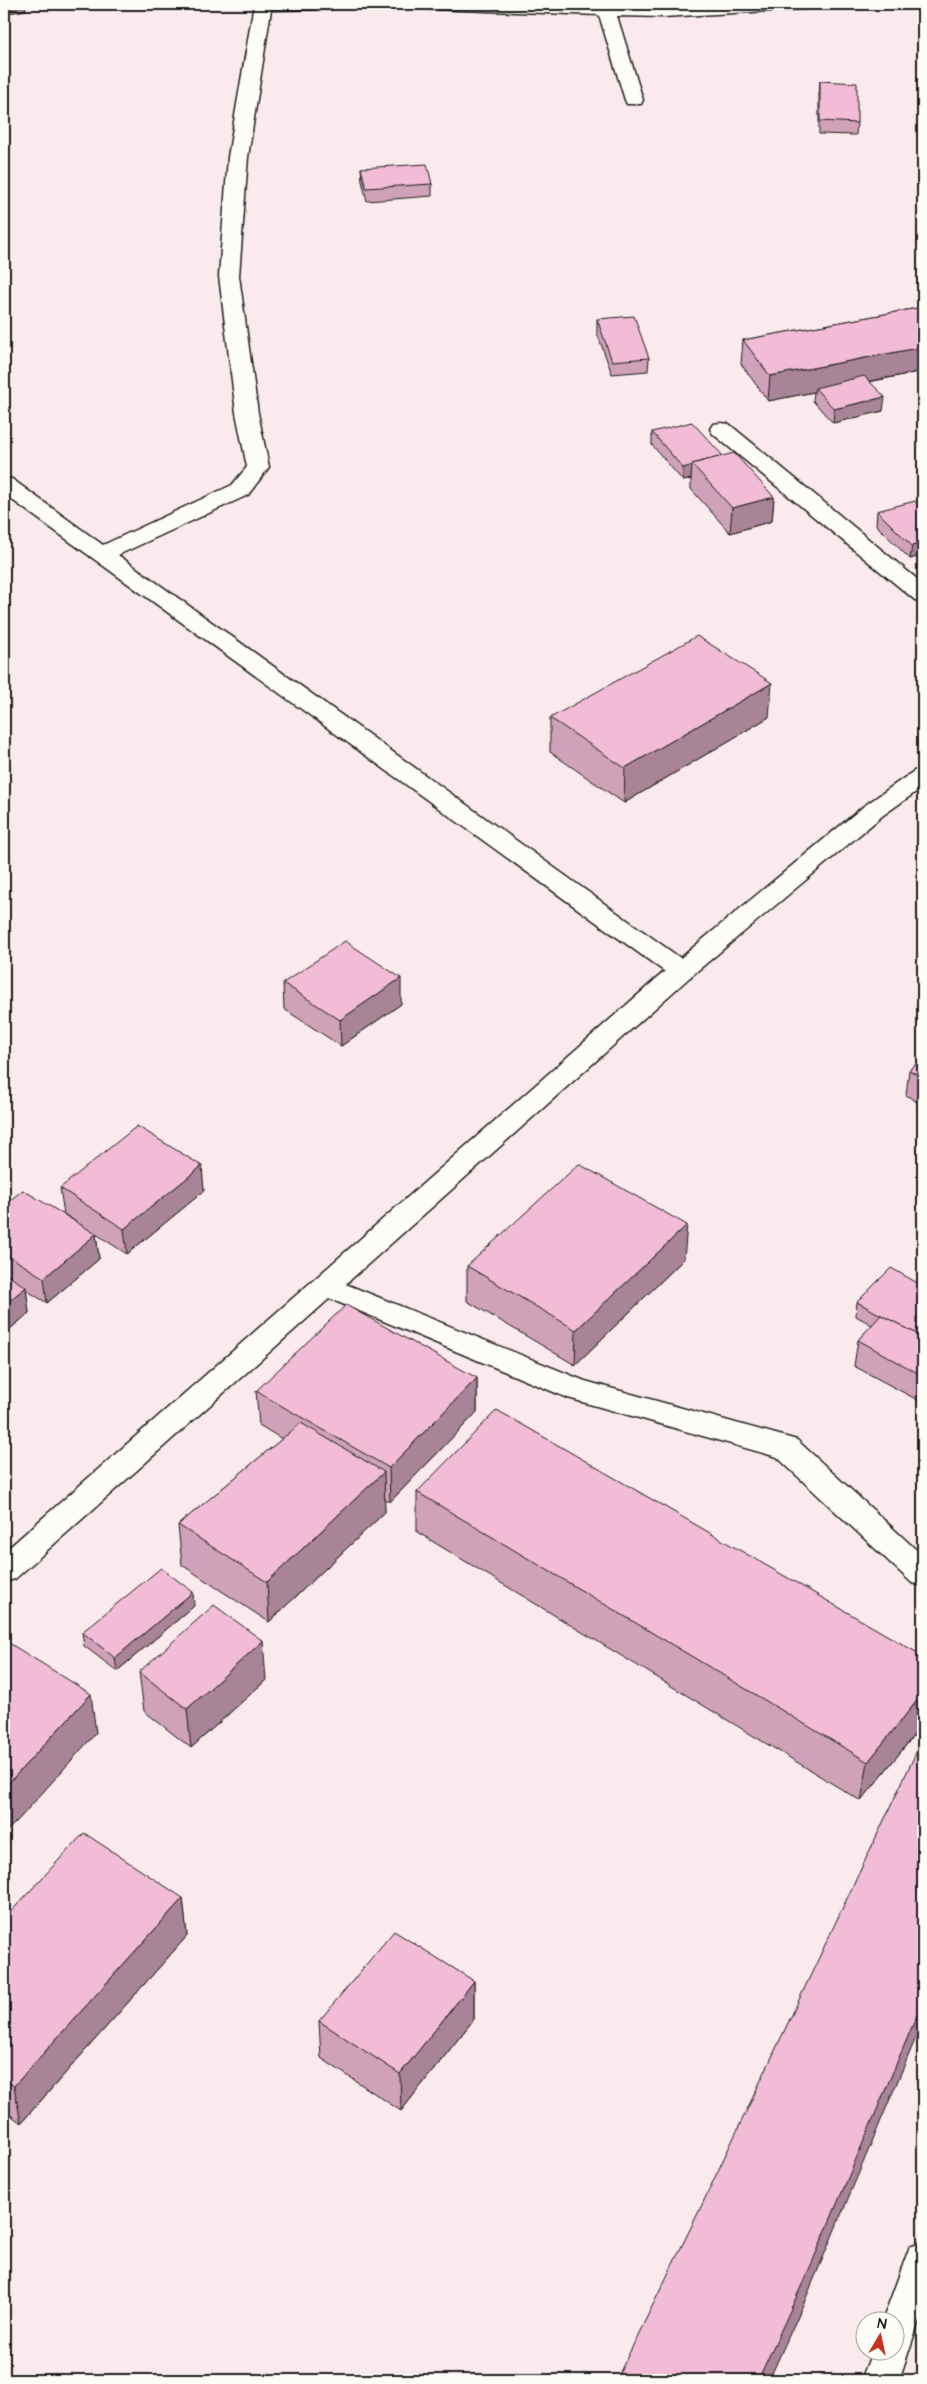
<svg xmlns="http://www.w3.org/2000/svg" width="927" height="2384" font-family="'Architects Daughter',sans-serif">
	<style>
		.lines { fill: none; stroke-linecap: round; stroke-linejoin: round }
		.street-casing { stroke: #1c1c1c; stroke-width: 3 }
		.secondary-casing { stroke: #1c1c1c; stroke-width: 3 }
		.street { fill: #fdfcf7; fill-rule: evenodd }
		.secondary { fill: #fdfcf7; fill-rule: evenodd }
		.wall { fill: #d0a2b8; stroke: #1c1c1c }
		.shaded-wall { fill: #a98496; stroke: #1c1c1c }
		.building { fill: #f2bcd6; stroke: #1c1c1c }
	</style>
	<rect width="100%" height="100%" fill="#fae9ed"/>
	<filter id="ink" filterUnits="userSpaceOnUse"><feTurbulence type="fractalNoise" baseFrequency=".02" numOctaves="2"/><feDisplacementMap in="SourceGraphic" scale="10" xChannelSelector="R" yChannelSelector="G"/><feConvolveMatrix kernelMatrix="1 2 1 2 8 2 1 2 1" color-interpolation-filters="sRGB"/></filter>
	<g filter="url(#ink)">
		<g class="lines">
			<g class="street-casing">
				<g id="street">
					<polygon points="254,4 339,4 336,8 330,9 271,10 248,157 239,276 258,413 269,467 248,495 118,555 690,965 694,971 690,977 681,980 672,977 4,494 4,478 12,479 103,545 232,485 247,467 236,413 219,276 228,157"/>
					<path d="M420 4C501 0 583 8 664 7 713 6 763 1 812 4L809 8 803 9 663 17 617 16 643 100 641 104H627L625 100 599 15 429 9 423 8Z"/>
					<polygon points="721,423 729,424 923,584 923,602 915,600 713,434 710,429 713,424"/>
					<polygon points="326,1276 585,1381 797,1440 923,1556 923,1586 912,1583 777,1457 568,1398 316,1293 312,1286 316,1279"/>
					<polygon points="923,2241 923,2309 899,2380 861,2380 872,2352 894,2352 894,2322 882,2322 910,2246"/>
				</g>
			</g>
			<g class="secondary-casing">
				<polygon id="secondary" points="923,768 923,787 882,816 690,977 15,1579 4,1582 4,1552 672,965 864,806 914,771"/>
			</g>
			<use href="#street" class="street"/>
			<use href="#secondary" class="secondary"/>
		</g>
		<g class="wall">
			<polygon points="820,81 857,123 856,135 819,134 819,94"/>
			<polygon points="361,168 432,184 432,196 367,201 362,181"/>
			<polygon points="923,307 923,371 869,382 883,411 833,423 813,401 814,392 768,401 741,364 743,340"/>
			<polygon points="597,319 649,358 648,371 612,374 597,333"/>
			<polygon points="652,432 723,456 774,497 772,521 730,533 691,489 691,479 683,481 652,445"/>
			<polygon points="923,508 923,555 910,559 876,525 877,511"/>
			<polygon points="769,717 624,803 550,752 550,718"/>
			<polygon points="283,983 401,1004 341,1046 284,1009"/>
			<polygon points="923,1058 923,1106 906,1095 909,1070"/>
			<polygon points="60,1188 204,1191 127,1254 96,1234 99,1259 47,1303 26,1290 29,1313 4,1334 4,1205 84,1227 64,1214"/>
			<polygon points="684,1259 575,1365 467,1301 467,1266"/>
			<polygon points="923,1286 923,1403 854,1366 858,1340 872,1325 856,1316 857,1302"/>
			<polygon points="477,1378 477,1412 390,1502 384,1499 385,1512 269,1622 182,1565 178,1525 282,1439 259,1425 256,1391"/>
			<polygon points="417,1492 923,1656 923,1724 861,1801 417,1532"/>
			<polygon points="194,1606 117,1671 84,1646 82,1632"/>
			<polygon points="139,1672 266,1680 191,1748 144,1711"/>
			<polygon points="183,1898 187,1936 21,2123 4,2110 4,1919"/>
			<polygon points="474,1981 474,2019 401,2111 321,2058 319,2021"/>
		</g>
		<g class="shaded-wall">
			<polygon points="4,4 25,4 26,10 4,14"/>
			<polygon points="923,347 923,371 818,391 815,388 814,392 768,401 770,376"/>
			<polygon points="885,397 883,411 833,423 834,409"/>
			<polygon points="692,465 691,479 683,481 683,468"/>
			<polygon points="774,497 772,521 730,533 732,508"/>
			<polygon points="923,542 923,555 910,559 912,546"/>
			<polygon points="772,683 769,717 624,803 625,768"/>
			<polygon points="401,978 401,1004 341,1046 340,1020"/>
			<polygon points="202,1166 204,1191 127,1254 124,1229"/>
			<polygon points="687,1225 684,1259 575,1365 576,1330"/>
			<polygon points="96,1234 99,1259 47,1303 44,1278"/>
			<polygon points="26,1287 29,1313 4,1334 4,1305"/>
			<polygon points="477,1378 477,1412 390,1502 389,1468"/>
			<polygon points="384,1472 385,1512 269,1622 267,1582"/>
			<polygon points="193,1592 194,1606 117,1671 115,1658"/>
			<polygon points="263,1641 266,1680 191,1748 187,1709"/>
			<polygon points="923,1693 923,1724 861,1801 868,1762"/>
			<polygon points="91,1694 96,1733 19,1819 4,1834 4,1788"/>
			<polygon points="183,1898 187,1936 21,2123 14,2086"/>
			<polygon points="474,1981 474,2019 401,2111 400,2074"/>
			<polygon points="923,2001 923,2021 806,2298 769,2380 758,2380"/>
		</g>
		<g class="building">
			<polygon points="820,81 857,83 857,123 820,121"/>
			<polygon points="427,164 432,184 366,188 361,168"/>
			<polygon points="923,307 923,347 770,376 743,340"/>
			<polygon points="634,316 649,358 612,361 597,319"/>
			<polygon points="864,376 885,397 834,409 815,388"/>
			<polygon points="692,422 723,456 692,464 693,465 683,468 652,432"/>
			<polygon points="734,453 774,497 732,508 692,464"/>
			<polygon points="915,501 923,508 923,542 912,546 877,511"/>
			<polygon points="697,636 772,683 625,768 550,718"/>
			<polygon points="345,941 401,978 340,1020 283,983"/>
			<polygon points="923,1058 923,1078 909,1070"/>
			<polygon points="137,1126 202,1166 124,1229 60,1188"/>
			<polygon points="579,1164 687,1225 576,1330 467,1266"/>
			<polygon points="23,1190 96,1234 44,1278 4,1253 4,1205"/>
			<polygon points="891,1268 923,1286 923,1337 881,1315 857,1302"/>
			<polygon points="4,1273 26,1287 4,1305"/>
			<polygon points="346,1305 477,1378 389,1468 256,1391"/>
			<polygon points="881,1315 923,1337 923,1376 858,1340"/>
			<polygon points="497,1410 923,1656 923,1693 868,1762 417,1492"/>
			<polygon points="301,1423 384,1472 267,1582 178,1525"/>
			<polygon points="161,1568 193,1592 115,1658 82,1632"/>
			<polygon points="214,1605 263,1641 187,1709 139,1672"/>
			<polygon points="9,1643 91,1694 4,1788 4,1648"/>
			<polygon points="923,1738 923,2001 812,2263 758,2380 616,2380 699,2211"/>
			<polygon points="84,1833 183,1898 14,2086 4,2079 4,1919"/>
			<polygon points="394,1931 474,1981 400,2074 319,2021"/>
		</g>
	</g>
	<rect width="927" height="2384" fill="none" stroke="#fdfcf7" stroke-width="20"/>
	<rect x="10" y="10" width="907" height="2364" fill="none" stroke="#1c1c1c" stroke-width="2" filter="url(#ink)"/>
	<g transform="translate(880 2336) rotate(9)"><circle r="24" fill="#fdfcf7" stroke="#a3a29f"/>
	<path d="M0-4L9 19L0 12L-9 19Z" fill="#c8321e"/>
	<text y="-8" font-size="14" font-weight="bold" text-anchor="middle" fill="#1c1c1c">N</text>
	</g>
</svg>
